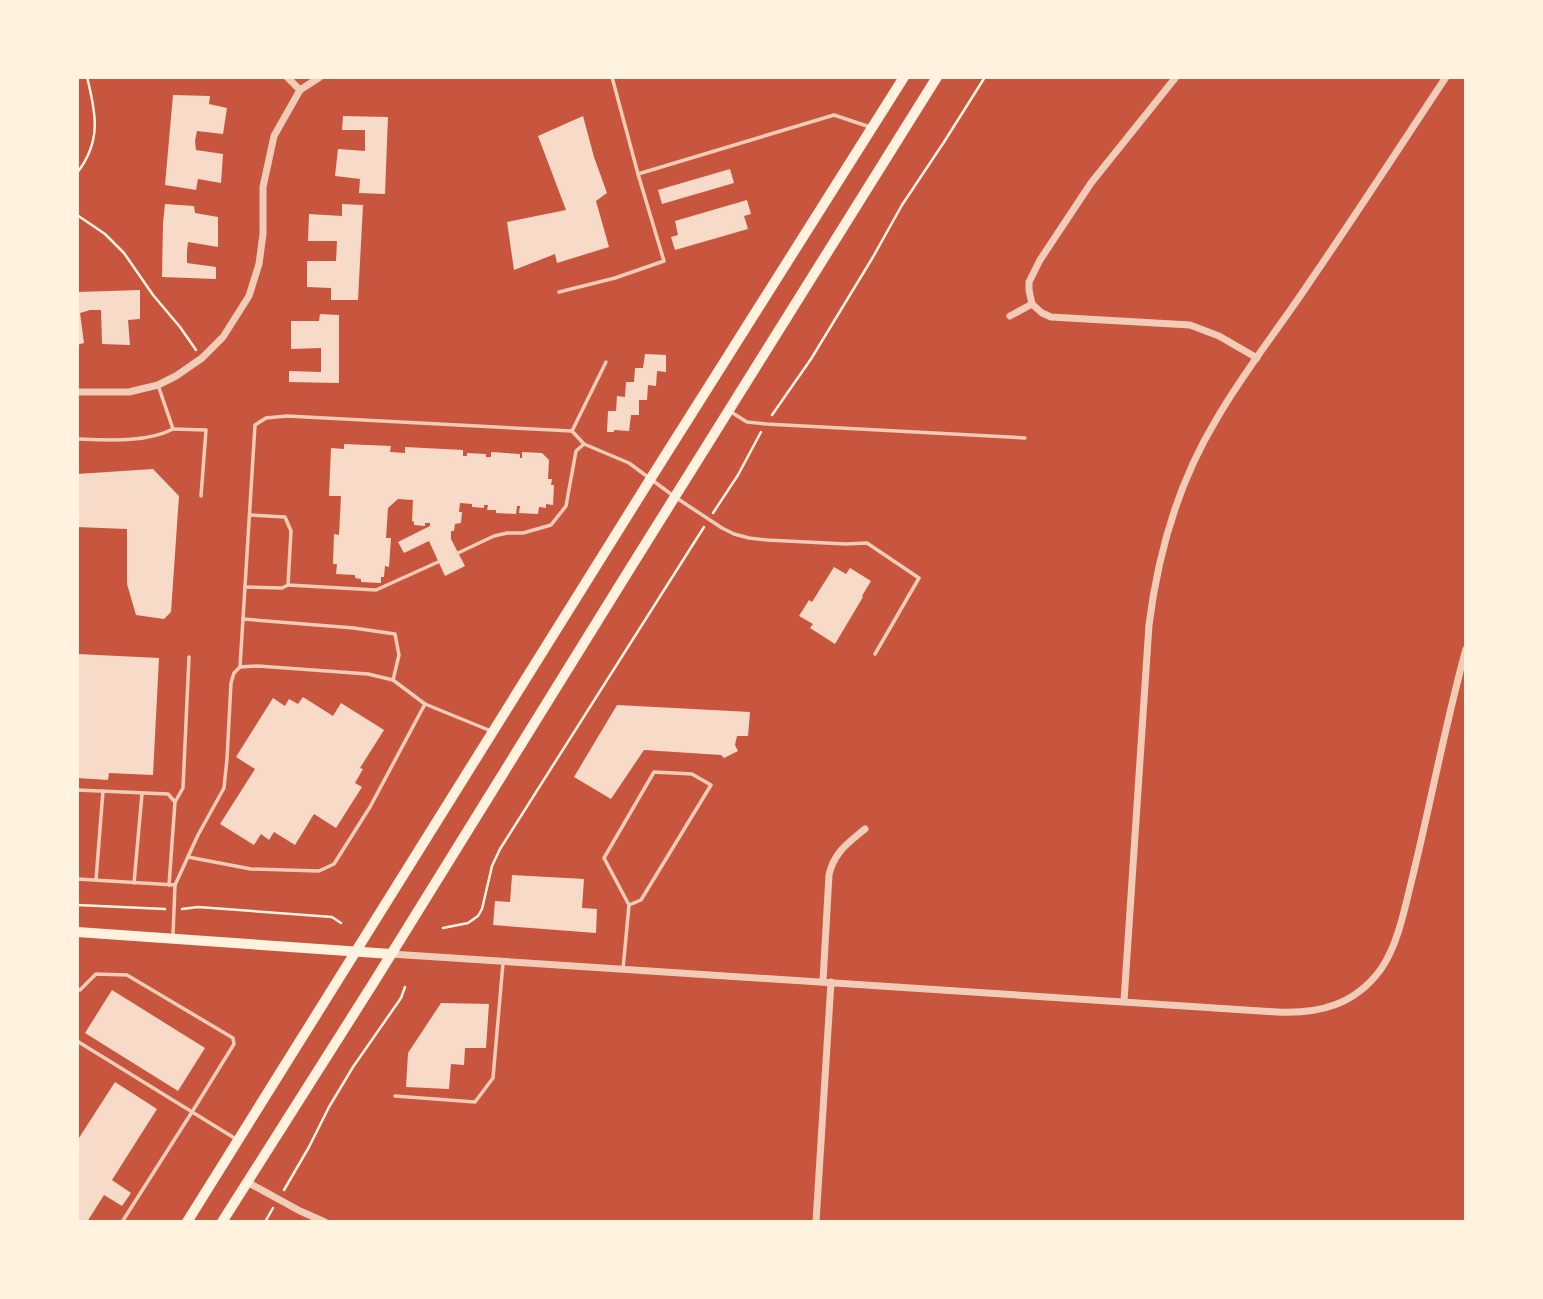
<svg xmlns="http://www.w3.org/2000/svg" width="1543" height="1299" font-family="'PT Sans',sans-serif">
	<style>
		.building { fill: #f7dbc8 }
		.lines { fill: none; stroke-linecap: round; stroke-linejoin: round }
		.path { stroke: #fff3e0; stroke-width: 2.5 }
		.service { stroke: #f1ccb7; stroke-width: 3.5 }
		.minor { stroke: #f1ccb7; stroke-width: 7 }
		.secondary { stroke: #fff3e0; stroke-width: 10 }
	</style>
	<rect width="100%" height="100%" fill="#c8553d"/>
	<g class="building">
		<polygon points="173,95 210,96 209,104 227,108 223,134 197,131 195,141 196,150 223,154 221,183 198,179 196,190 165,185"/>
		<polygon points="343,116 388,117 385,194 359,193 360,179 335,176 338,149 365,151 365,130 342,130"/>
		<polygon points="583,116 594,157 607,193 596,201 609,247 557,263 555,254 514,270 507,222 566,210 538,136"/>
		<polygon points="730,169 734,183 662,204 658,190"/>
		<polygon points="747,200 751,214 744,216 748,229 675,250 671,237 678,235 675,221"/>
		<polygon points="165,204 194,206 195,213 218,217 218,247 188,242 187,252 187,263 216,267 216,279 162,277 163,223"/>
		<polygon points="342,204 363,205 358,300 331,300 331,288 307,287 307,261 336,261 337,241 308,241 309,214 342,216"/>
		<polygon points="140,290 140,319 128,320 130,345 102,344 101,310 90,310 80,313 84,343 77,345 77,292"/>
		<polygon points="320,314 339,315 339,383 289,382 289,371 321,372 321,348 291,349 291,321 319,321"/>
		<polygon points="645,354 666,355 666,372 657,371 656,386 648,385 647,400 639,400 639,415 631,415 629,431 614,430 614,432 607,432 608,411 616,411 617,396 625,397 626,382 634,382 635,368 643,368"/>
		<polygon points="344,444 391,446 390,452 405,453 405,447 463,450 463,456 467,456 467,453 486,454 486,457 491,457 491,452 520,454 520,458 522,458 522,452 542,453 549,460 548,479 552,479 551,485 554,485 553,505 546,504 546,508 539,507 538,514 519,513 520,506 517,506 516,514 496,513 496,510 487,510 488,505 484,505 484,508 472,507 472,504 460,503 459,512 462,512 461,523 455,524 454,531 451,531 451,539 465,566 445,576 429,541 404,553 398,542 430,526 430,523 425,523 425,526 414,525 414,522 412,521 413,500 398,499 388,508 386,538 391,538 389,567 385,566 384,577 381,577 381,583 361,582 361,579 355,578 355,575 336,574 337,564 333,564 334,534 339,535 341,496 329,496 331,448 344,449"/>
		<polygon points="153,469 179,496 171,612 164,619 136,615 127,584 127,529 77,527 77,474"/>
		<polygon points="834,567 846,574 850,568 871,581 862,596 863,597 835,644 810,628 813,624 799,616 809,600 812,602"/>
		<polygon points="77,654 159,658 153,775 109,773 108,780 77,778"/>
		<polygon points="303,697 333,716 341,703 384,730 360,768 363,769 355,783 362,787 336,828 314,814 295,845 274,832 269,840 261,834 254,845 220,824 255,769 236,757 273,698 285,706 289,699 298,704"/>
		<polygon points="617,705 750,712 748,736 737,736 735,745 738,751 724,758 721,755 644,750 611,799 574,777"/>
		<polygon points="512,875 584,879 582,908 597,909 596,933 493,925 495,901 510,902"/>
		<polygon points="112,990 205,1048 178,1091 85,1033"/>
		<polygon points="441,1003 489,1004 486,1048 465,1048 464,1065 451,1064 449,1089 406,1087 408,1053"/>
		<polygon points="115,1082 157,1109 112,1180 131,1193 122,1206 104,1195 87,1222 77,1222 77,1141"/>
	</g>
	<g class="lines">
		<g class="path">
			<path d="M77 173C102 141 96 113 87 77"/>
			<polyline points="77,215 105,234 124,253 153,295 180,327 196,350"/>
			<polyline points="772,415 811,359 873,257 902,205 944,142 985,77"/>
			<polyline points="713,513 738,475 761,432"/>
			<polyline points="77,905 165,909"/>
			<polyline points="182,909 198,907 332,917 341,923"/>
			<polyline points="443,928 468,923 478,916 482,909 492,866 500,849 704,527"/>
			<polyline points="284,1190 309,1147 329,1107 353,1067 401,998 405,987"/>
			<polyline points="265,1222 273,1208"/>
		</g>
		<g class="service">
			<polyline points="638,174 834,115 870,127"/>
			<polyline points="559,292 615,278 664,261 638,174 612,77"/>
			<polyline points="731,412 747,422 766,424 1025,438"/>
			<polyline points="173,429 206,430 201,496"/>
			<polyline points="572,431 606,362"/>
			<path d="M77 439C106 440 147 443 173 429L158 385"/>
			<polyline points="458,553 494,536 507,533 523,533 551,525 566,506 576,451 584,444 629,463 675,497 722,528 734,534 749,538 767,540 846,544 867,543 919,578 875,654"/>
			<polyline points="288,585 376,590 438,562"/>
			<polyline points="245,587 282,588 288,585 291,531 285,517 250,515"/>
			<polyline points="243,619 354,628 395,634 399,655 393,680"/>
			<polyline points="240,667 255,425 266,418 287,416 572,431 584,444"/>
			<polyline points="77,790 168,794 175,802 169,885"/>
			<polyline points="175,802 183,788 189,657"/>
			<polyline points="188,857 251,869 319,871 334,864 370,807 425,704"/>
			<polyline points="77,879 175,885 173,935"/>
			<polyline points="96,880 103,791"/>
			<polyline points="134,883 142,794"/>
			<polyline points="175,885 198,835 224,788 227,759 231,683 234,673 240,667 258,666 368,674 393,680 425,704 491,731"/>
			<polyline points="623,969 629,905 604,858 654,772 692,774 711,785 641,900 629,905"/>
			<polyline points="77,989 80,990 96,974 127,975 233,1038 234,1044 192,1112 122,1222"/>
			<polyline points="77,1041 236,1139"/>
			<polyline points="395,1096 475,1102 493,1078 503,963"/>
		</g>
		<g class="minor">
			<polyline points="287,77 300,90"/>
			<polyline points="1032,304 1029,290 1029,282 1040,260 1091,183 1176,77"/>
			<polyline points="1032,304 1042,313 1051,317 1190,325 1219,336 1257,358"/>
			<polyline points="1010,316 1032,304"/>
			<polyline points="77,392 129,392 158,385 176,376 202,358 223,337 249,296 259,264 263,234 263,187 274,136 300,90 320,77"/>
			<path d="M391 954 1277 1012C1319 1014 1355 1005 1381 969 1398 945 1405 907 1412 879 1431 802 1445 725 1466 649"/>
			<path d="M823 981 829 875C834 852 848 843 865 829"/>
			<path d="M1124 1001 1149 625C1158 553 1178 483 1216 420 1244 371 1280 327 1311 280 1357 213 1401 145 1446 77"/>
			<polyline points="247,1182 300,1211 325,1222"/>
			<polyline points="816,1222 831,982"/>
		</g>
		<g class="secondary">
			<polyline points="77,932 391,954"/>
			<polyline points="187,1222 651,478 904,77"/>
			<polyline points="222,1222 374,982 631,567 937,77"/>
		</g>
	</g>
	<rect width="1543" height="1299" fill="none" stroke="#fff3e0" stroke-width="158"/>
</svg>
